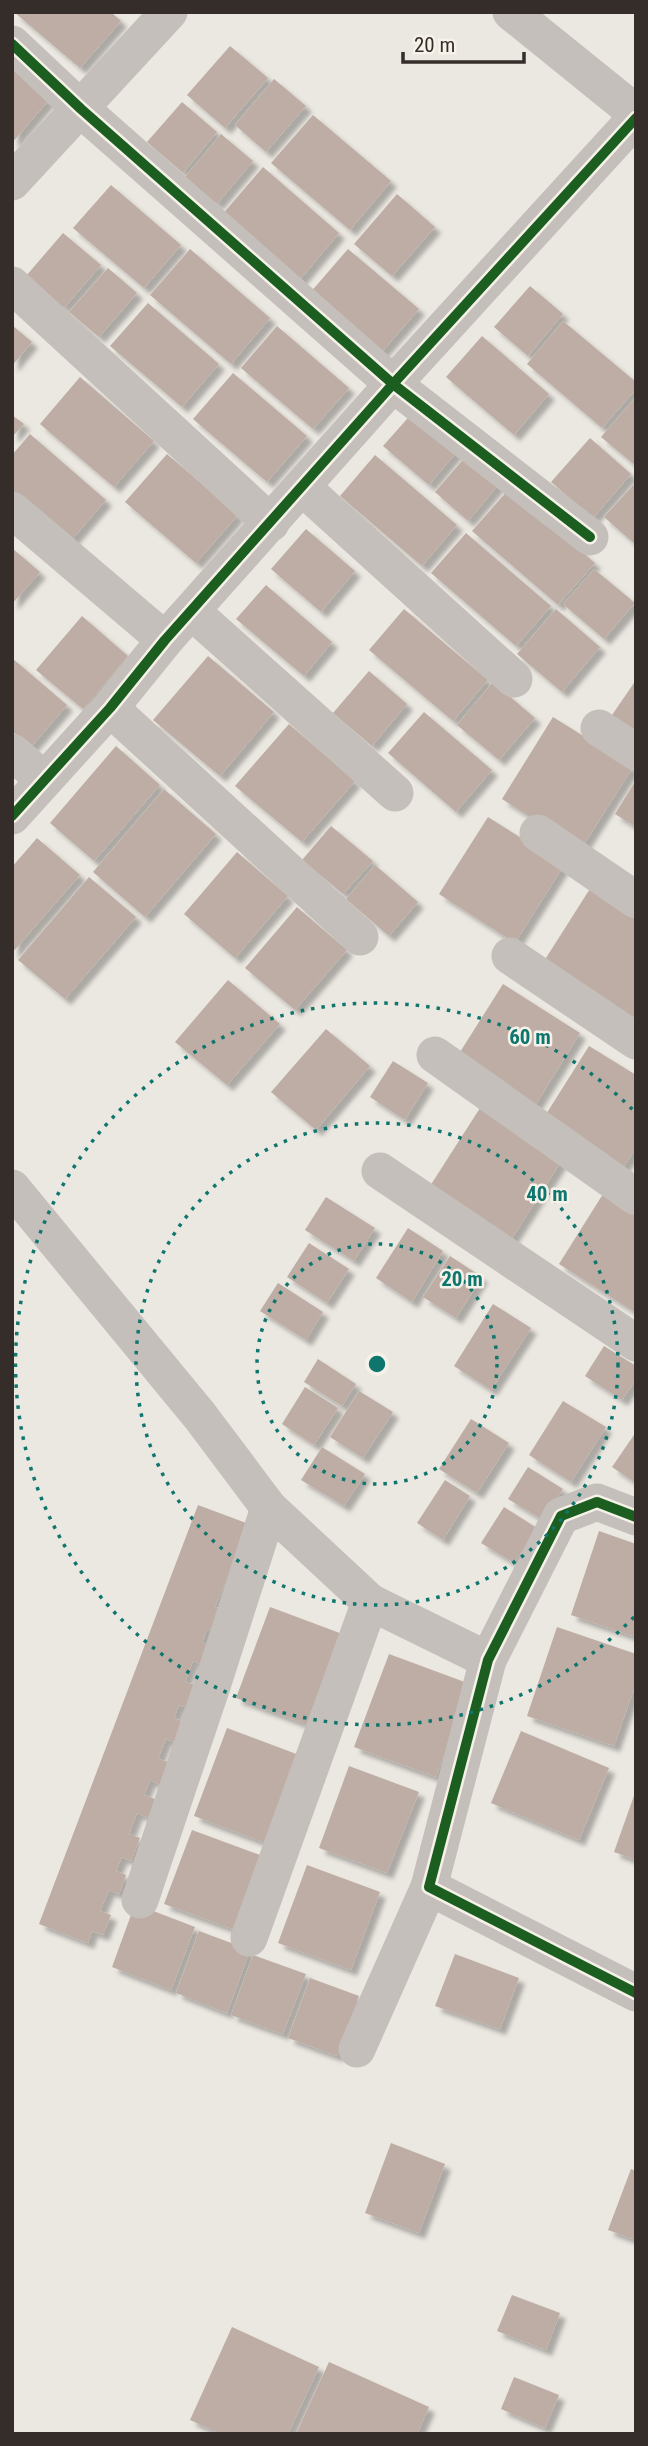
<svg xmlns="http://www.w3.org/2000/svg" width="648" height="2446" font-family="'Roboto Condensed',sans-serif">
	<style>
		.building { fill: #bdada4; filter: url(#shadow) }
		.lines { fill: none; stroke-linecap: round; stroke-linejoin: round }
		.street { stroke: #c4bfba; stroke-width: 37 }
		.cycleway-casing { stroke: #f7f2e9; stroke-width: 15 }
		.cycleway { stroke: #1b5e20; stroke-width: 10 }
		.ring { fill: none; stroke: #0f766e; stroke-width: 3.5; stroke-dasharray: 3.5 7 }
		.centre { fill: #0f766e; stroke: #f7f2e9; stroke-width: 3.5 }
		.ring-label { font-size: 21px; text-anchor: middle; font-weight: bold; fill: #0f766e; stroke: #f7f2e9; stroke-width: 5; stroke-linejoin: round; paint-order: stroke }
	</style>
	<defs>
		<filter id="shadow"><feDropShadow dx="6" dy="6" stdDeviation="2" flood-color="#0004"/></filter>
	</defs>
	<rect width="100%" height="100%" fill="#ebe7e1"/>
	<g class="building">
		<polygon points="14,12 111,12 121,21 80,68"/>
		<polygon points="230,46 268,78 225,128 187,95"/>
		<polygon points="12,69 49,100 12,143"/>
		<polygon points="274,79 306,106 266,152 235,125"/>
		<polygon points="182,102 217,132 183,173 147,142"/>
		<polygon points="313,115 391,181 350,230 271,163"/>
		<polygon points="221,134 253,161 217,204 185,177"/>
		<polygon points="263,167 339,233 298,282 221,216"/>
		<polygon points="111,185 181,245 144,288 73,228"/>
		<polygon points="397,194 435,227 392,276 354,244"/>
		<polygon points="63,233 101,265 64,308 26,276"/>
		<polygon points="190,249 270,318 231,364 150,295"/>
		<polygon points="348,249 419,309 380,354 309,294"/>
		<polygon points="108,268 137,293 99,337 69,312"/>
		<polygon points="530,286 563,314 528,356 494,327"/>
		<polygon points="148,303 219,364 182,407 110,346"/>
		<polygon points="563,321 636,382 636,389 602,428 527,364"/>
		<polygon points="12,325 32,342 12,366"/>
		<polygon points="277,326 349,388 313,429 241,368"/>
		<polygon points="482,336 549,394 514,435 446,377"/>
		<polygon points="233,373 307,436 267,482 193,419"/>
		<polygon points="80,377 154,441 114,487 40,424"/>
		<polygon points="636,397 636,466 601,437"/>
		<polygon points="415,410 460,448 429,485 383,446"/>
		<polygon points="12,415 24,424 12,437"/>
		<polygon points="30,434 106,500 69,543 12,495 12,455"/>
		<polygon points="590,438 631,474 593,518 551,482"/>
		<polygon points="167,454 238,515 196,563 125,502"/>
		<polygon points="375,455 457,525 422,566 340,496"/>
		<polygon points="467,455 500,483 468,521 435,492"/>
		<polygon points="636,482 636,545 604,517"/>
		<polygon points="509,489 595,563 558,605 472,531"/>
		<polygon points="306,529 355,571 321,612 271,569"/>
		<polygon points="466,533 551,606 516,646 431,573"/>
		<polygon points="12,548 40,572 12,604"/>
		<polygon points="594,569 635,603 604,639 563,604"/>
		<polygon points="266,585 332,642 304,676 236,619"/>
		<polygon points="404,609 488,680 453,721 369,650"/>
		<polygon points="556,609 600,647 562,692 517,654"/>
		<polygon points="82,616 128,656 83,709 36,670"/>
		<polygon points="208,656 274,712 220,776 153,720"/>
		<polygon points="12,658 67,705 31,747 12,731"/>
		<polygon points="369,671 407,704 372,746 333,713"/>
		<polygon points="636,680 636,736 610,718"/>
		<polygon points="493,682 535,718 499,760 457,725"/>
		<polygon points="424,712 492,770 456,812 388,753"/>
		<polygon points="553,717 633,767 581,849 502,799"/>
		<polygon points="289,724 355,781 302,842 235,786"/>
		<polygon points="116,746 160,785 94,861 50,823"/>
		<polygon points="636,780 636,827 615,814"/>
		<polygon points="164,789 216,834 145,917 93,872"/>
		<polygon points="488,817 564,865 515,943 439,894"/>
		<polygon points="331,826 373,861 343,894 302,860"/>
		<polygon points="37,838 80,875 12,953 12,867"/>
		<polygon points="237,852 288,896 235,958 184,914"/>
		<polygon points="375,865 418,902 389,936 346,899"/>
		<polygon points="89,877 136,917 65,999 18,960"/>
		<polygon points="593,884 636,912 636,1012 627,1025 539,969"/>
		<polygon points="297,907 347,950 295,1010 245,968"/>
		<polygon points="228,980 280,1024 227,1085 175,1042"/>
		<polygon points="503,984 580,1033 533,1109 455,1060"/>
		<polygon points="326,1029 370,1066 316,1130 271,1092"/>
		<polygon points="589,1046 636,1075 636,1148 622,1169 543,1119"/>
		<polygon points="393,1061 428,1083 405,1120 370,1097"/>
		<polygon points="480,1108 562,1160 507,1246 425,1194"/>
		<polygon points="603,1194 636,1215 636,1313 559,1264"/>
		<polygon points="326,1197 375,1228 354,1261 305,1230"/>
		<polygon points="408,1228 443,1251 412,1302 376,1278"/>
		<polygon points="309,1243 349,1269 327,1303 287,1277"/>
		<polygon points="450,1256 482,1277 456,1318 423,1297"/>
		<polygon points="278,1283 323,1312 306,1340 260,1311"/>
		<polygon points="493,1304 531,1328 491,1390 454,1366"/>
		<polygon points="604,1346 636,1366 636,1379 622,1400 585,1376"/>
		<polygon points="318,1359 356,1384 342,1406 304,1382"/>
		<polygon points="305,1387 338,1408 314,1445 282,1424"/>
		<polygon points="359,1391 393,1412 363,1458 330,1437"/>
		<polygon points="563,1401 606,1427 571,1482 529,1455"/>
		<polygon points="471,1419 509,1443 477,1493 439,1469"/>
		<polygon points="636,1432 636,1483 612,1467"/>
		<polygon points="322,1447 365,1474 344,1506 301,1480"/>
		<polygon points="528,1467 563,1489 543,1520 508,1499"/>
		<polygon points="445,1480 470,1496 443,1540 417,1523"/>
		<polygon points="198,1505 246,1523 242,1532 255,1537 234,1589 224,1585 215,1607 227,1611 218,1633 207,1629 202,1643 212,1647 206,1666 193,1661 185,1682 198,1686 189,1709 179,1705 174,1718 184,1722 176,1743 166,1739 158,1759 169,1762 160,1785 150,1780 144,1795 155,1799 148,1818 137,1813 129,1834 140,1838 131,1861 122,1857 116,1871 126,1875 119,1894 109,1890 100,1911 111,1915 103,1935 92,1931 88,1943 39,1924"/>
		<polygon points="504,1507 537,1528 514,1563 481,1543"/>
		<polygon points="599,1531 636,1544 636,1637 571,1615"/>
		<polygon points="270,1607 345,1635 311,1726 236,1698"/>
		<polygon points="557,1627 636,1654 636,1683 614,1746 527,1716"/>
		<polygon points="389,1654 470,1684 436,1777 354,1747"/>
		<polygon points="227,1728 299,1755 266,1843 194,1816"/>
		<polygon points="521,1731 609,1768 579,1840 491,1803"/>
		<polygon points="349,1766 419,1792 387,1873 319,1848"/>
		<polygon points="636,1790 636,1860 614,1852"/>
		<polygon points="192,1830 268,1858 241,1932 164,1904"/>
		<polygon points="307,1865 380,1892 351,1970 278,1943"/>
		<polygon points="135,1904 195,1927 171,1990 112,1967"/>
		<polygon points="199,1931 250,1950 227,2013 176,1993"/>
		<polygon points="455,1954 519,1978 500,2029 435,2006"/>
		<polygon points="253,1955 306,1974 283,2034 231,2015"/>
		<polygon points="310,1978 359,1996 337,2056 288,2038"/>
		<polygon points="391,2143 445,2164 419,2233 365,2213"/>
		<polygon points="631,2169 636,2171 636,2240 608,2230"/>
		<polygon points="512,2295 560,2313 546,2350 497,2331"/>
		<polygon points="232,2327 319,2367 288,2434 221,2434 190,2420"/>
		<polygon points="329,2362 429,2407 417,2434 296,2434"/>
		<polygon points="514,2377 559,2395 545,2428 501,2409"/>
	</g>
	<g class="lines">
		<g class="street">
			<polyline points="511,12 636,113"/>
			<polyline points="12,44 81,109 393,384 590,537"/>
			<polyline points="12,182 169,12"/>
			<polyline points="12,285 271,523"/>
			<polyline points="302,487 514,679"/>
			<polyline points="12,510 165,640"/>
			<polyline points="190,613 197,616 395,793"/>
			<polyline points="110,708 360,937"/>
			<polyline points="599,728 636,752"/>
			<polyline points="12,752 44,780"/>
			<polyline points="12,816 110,708 165,640 393,384 636,118"/>
			<polyline points="538,833 636,900"/>
			<polyline points="510,956 636,1041"/>
			<polyline points="435,1055 636,1197"/>
			<polyline points="380,1171 636,1343"/>
			<polyline points="12,1188 200,1416 269,1508 370,1602 488,1660"/>
			<polyline points="636,1517 597,1502 561,1516 488,1660 429,1887 636,1993"/>
			<polyline points="140,1900 212,1686 269,1508"/>
			<polyline points="249,1938 370,1602"/>
			<polyline points="357,2049 429,1887"/>
		</g>
		<g class="cycleway-casing">
			<g id="cycleway">
				<polyline points="12,44 81,109 393,384 590,537"/>
				<polyline points="12,816 110,708 165,640 393,384 636,118"/>
				<polyline points="636,1517 597,1502 561,1516 488,1660 429,1887 636,1993"/>
			</g>
		</g>
		<use href="#cycleway" class="cycleway"/>
	</g>
	<g class="ring">
		<circle cx="377" cy="1364" r="120"/>
		<circle cx="377" cy="1364" r="241"/>
		<path d="M634 1617A361 361 0 1 1 634 1111"/>
	</g>
	<circle cx="377" cy="1364" r="10" class="centre"/>
	<g class="ring-label">
		<text x="530" y="1044">60 m</text>
		<text x="547" y="1201">40 m</text>
		<text x="462" y="1286">20 m</text>
	</g>
	<rect width="648" height="2446" fill="none" stroke="#342d29" stroke-width="28"/>
	<path d="M403 52v10h121v-10" fill="none" stroke="#342d29" stroke-width="3.5"/>
	<text x="414" y="52" font-size="21" fill="#342d29" stroke="#f7f2e9" stroke-width="5" paint-order="stroke">20 m</text>
</svg>
